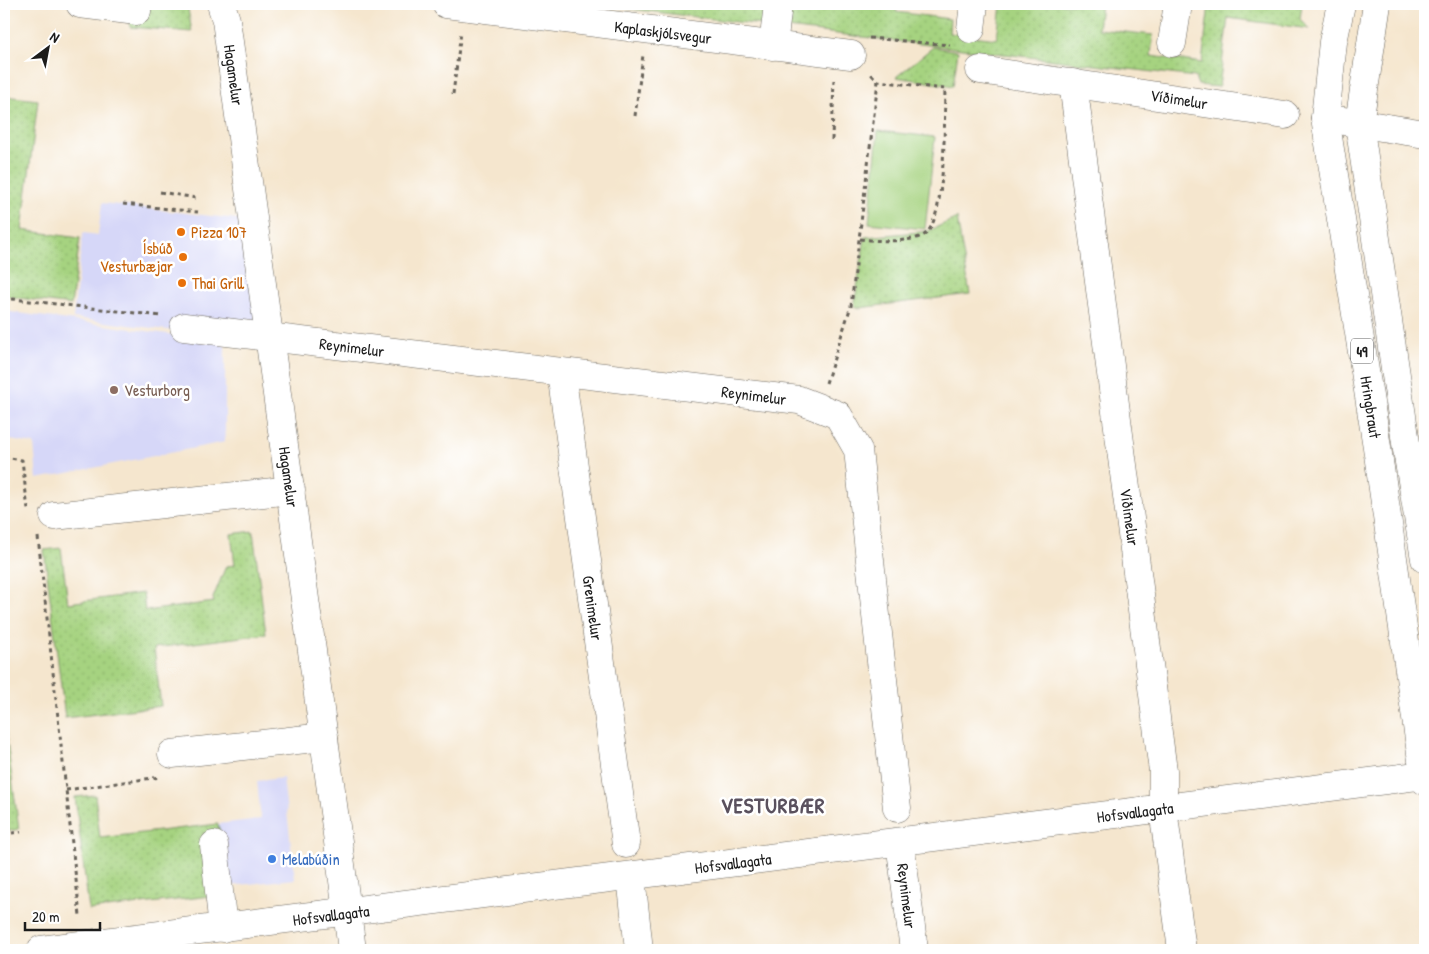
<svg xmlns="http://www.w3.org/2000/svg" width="1429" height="954" font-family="'Patrick Hand',sans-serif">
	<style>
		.built { fill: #d6d7f8 }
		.grass { fill: url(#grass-dots); stroke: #61784e }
		.garden { fill: #a6d380; stroke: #61784e }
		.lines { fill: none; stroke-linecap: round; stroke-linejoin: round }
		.minor-casing { stroke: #68635a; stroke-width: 29 }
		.major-casing { stroke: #68635a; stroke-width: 29 }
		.path { stroke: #68635a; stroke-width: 3; stroke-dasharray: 4 4; stroke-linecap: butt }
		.minor { stroke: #fff; stroke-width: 28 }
		.major { stroke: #fff; stroke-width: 28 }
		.food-dot { fill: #e8710a; stroke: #fff; stroke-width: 2 }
		.education-dot { fill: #8d6e63; stroke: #fff; stroke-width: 2 }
		.shop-dot { fill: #3f7fe0; stroke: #fff; stroke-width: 2 }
		.labels { text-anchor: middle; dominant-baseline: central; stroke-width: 5; stroke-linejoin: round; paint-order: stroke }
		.shield { fill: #fff; stroke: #606060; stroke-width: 1 }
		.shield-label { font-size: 15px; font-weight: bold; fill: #1c1c1c }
		.street-label { font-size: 16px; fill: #1c1c1c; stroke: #fff }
		.food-label { font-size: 16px; fill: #c56008; stroke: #fff; text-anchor: start }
		.education-label { font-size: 16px; fill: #785e54; stroke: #fff; text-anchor: start }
		.shop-label { font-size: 16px; fill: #366cbe; stroke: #fff; text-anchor: start }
		.district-label { font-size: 21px; font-weight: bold; letter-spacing: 1px; fill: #5a515e; stroke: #fff }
	</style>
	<defs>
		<pattern id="grass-dots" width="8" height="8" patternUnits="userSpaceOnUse" patternTransform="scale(1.25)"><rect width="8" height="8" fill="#a6d380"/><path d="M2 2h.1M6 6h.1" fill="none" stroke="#8eb56e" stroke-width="1.8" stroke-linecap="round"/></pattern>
	</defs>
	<rect width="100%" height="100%" fill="#fff"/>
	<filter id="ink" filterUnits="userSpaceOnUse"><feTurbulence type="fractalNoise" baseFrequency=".02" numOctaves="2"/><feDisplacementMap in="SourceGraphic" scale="10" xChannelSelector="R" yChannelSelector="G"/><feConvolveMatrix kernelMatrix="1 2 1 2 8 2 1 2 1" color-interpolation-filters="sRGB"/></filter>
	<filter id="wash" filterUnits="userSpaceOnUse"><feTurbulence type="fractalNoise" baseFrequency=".0096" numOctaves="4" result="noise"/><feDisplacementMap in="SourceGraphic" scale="20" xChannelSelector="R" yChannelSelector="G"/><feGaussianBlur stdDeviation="1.12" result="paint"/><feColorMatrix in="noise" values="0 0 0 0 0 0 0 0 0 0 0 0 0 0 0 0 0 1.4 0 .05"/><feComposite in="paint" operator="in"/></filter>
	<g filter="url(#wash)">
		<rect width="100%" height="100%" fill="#f5e6ce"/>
		<g class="built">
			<polygon points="102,203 252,221 269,343 73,318 83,233 98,235"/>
			<polygon points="4,311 225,342 225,442 37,479 34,444 4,439"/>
			<polygon points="283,778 295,879 229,886 211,896 203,836 219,833 218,824 261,819 257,781"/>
		</g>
		<g class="grass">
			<polygon points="132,4 181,4 188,9 192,32 130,27"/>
			<polygon points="588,4 897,4 896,12 950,19 949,33 997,39 1001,4 1101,4 1098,29 1153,35 1151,56 1202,63 1209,4 1302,4 1300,19 1310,29 1228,18 1219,87 1198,85 1195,77"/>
			<polygon points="933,47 958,51 953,86 896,77"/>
			<polygon points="4,96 38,100 22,230 80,238 71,305 4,296"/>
			<polygon points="957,218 970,294 859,308 854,307 865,237 928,231"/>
			<polygon points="253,531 266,634 154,648 161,706 65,718 44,550 61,548 68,603 143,593 145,611 214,602 213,598 226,566 235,565 231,534"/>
			<polygon points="4,720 19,829 4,832"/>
			<polygon points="95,795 100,838 218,824 220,833 203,836 211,896 89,910 75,797"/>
		</g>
		<polygon class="garden" points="878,131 935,137 925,229 869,223"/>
	</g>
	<g filter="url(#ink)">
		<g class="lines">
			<g class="minor-casing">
				<g id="minor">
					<polyline points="80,4 137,11 138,4"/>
					<polyline points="221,4 226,20 337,834 352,950"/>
					<polyline points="446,4 851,55"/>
					<polyline points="971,29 974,4"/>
					<polyline points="1172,43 1178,4"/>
					<polyline points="773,46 778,4"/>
					<polyline points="980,70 1285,115"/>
					<polyline points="1073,83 1163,771 1163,809 1182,950"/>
					<polyline points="1325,118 1425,134"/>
					<polyline points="184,327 799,400 838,415 858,450 897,808"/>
					<polyline points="561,372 626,844"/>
					<polyline points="54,516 291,490"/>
					<polyline points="172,754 324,737"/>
					<polyline points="900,842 914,950"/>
					<polyline points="214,845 223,928"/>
					<polyline points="631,877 639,950"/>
					<polyline points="41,950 1425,775"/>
				</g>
			</g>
			<g class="major-casing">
				<g id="major">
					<polyline points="1341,4 1333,42 1325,118 1377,447 1425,781"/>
					<polyline points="1377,4 1359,123 1407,450 1425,559"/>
				</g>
			</g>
			<g class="path">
				<polyline points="869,38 950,45"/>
				<polyline points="453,94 461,32"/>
				<polyline points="635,116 643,55"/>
				<polyline points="832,140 834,79"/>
				<polyline points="160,192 196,198"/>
				<polyline points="123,204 198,212"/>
				<path d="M860 239C876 241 910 243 924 235 947 221 944 116 945 89L878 81 869 72"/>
				<polyline points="4,298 162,316"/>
				<polyline points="826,383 851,306 878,81"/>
				<polyline points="4,457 22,460 28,510"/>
				<polyline points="38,537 80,916"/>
				<polyline points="66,790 160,777"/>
				<polyline points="4,834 21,832"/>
			</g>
			<use href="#minor" class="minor"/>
			<use href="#major" class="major"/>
		</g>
	</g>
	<g class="food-dot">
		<circle cx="181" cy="232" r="5"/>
		<circle cx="183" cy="257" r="5"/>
		<circle cx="182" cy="283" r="5"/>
	</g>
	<circle class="education-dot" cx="114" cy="390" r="5"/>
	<circle class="shop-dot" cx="272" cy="859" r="5"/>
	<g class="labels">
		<rect class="shield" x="1351" y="338.5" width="22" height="25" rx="4"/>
		<g class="shield-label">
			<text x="1362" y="351">49</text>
		</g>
		<g class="street-label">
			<text transform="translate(663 32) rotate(7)">Kaplaskjólsvegur</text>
			<text transform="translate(234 75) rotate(82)">Hagamelur</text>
			<text transform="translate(1179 99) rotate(9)">Víðimelur</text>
			<text transform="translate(352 347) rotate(7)">Reynimelur</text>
			<text transform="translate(754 395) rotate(7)">Reynimelur</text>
			<text transform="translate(1371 407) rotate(81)">Hringbraut</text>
			<text transform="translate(289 477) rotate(82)">Hagamelur</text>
			<text transform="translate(1130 517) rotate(82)">Víðimelur</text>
			<text transform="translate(593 608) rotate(82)">Grenimelur</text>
			<text transform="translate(1135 812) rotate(-7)">Hofsvallagata</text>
			<text transform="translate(733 863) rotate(-7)">Hofsvallagata</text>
			<text transform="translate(907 896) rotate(83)">Reynimelur</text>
			<text transform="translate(331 915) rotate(-7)">Hofsvallagata</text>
		</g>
		<g class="food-label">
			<text x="191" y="232">Pizza 107</text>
			<text x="173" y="248" text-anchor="end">Ísbúð<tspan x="173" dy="18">Vesturbæjar</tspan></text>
			<text x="192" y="283">Thai Grill</text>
		</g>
		<g class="education-label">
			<text x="124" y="390">Vesturborg</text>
		</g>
		<g class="shop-label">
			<text x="282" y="859">Melabúðin</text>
		</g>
		<g class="district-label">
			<text x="773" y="805">VESTURBÆR</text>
		</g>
	</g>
	<rect width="1429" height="954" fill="none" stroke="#fff" stroke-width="20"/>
	<g transform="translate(48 48) rotate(32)" stroke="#ffffff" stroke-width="4" paint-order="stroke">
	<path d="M0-4L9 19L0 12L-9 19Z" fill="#1c1c1c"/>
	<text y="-8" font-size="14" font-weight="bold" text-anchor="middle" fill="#1c1c1c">N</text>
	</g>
	<path d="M25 922v8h75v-8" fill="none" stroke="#1c1c1c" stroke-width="2.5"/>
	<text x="32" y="922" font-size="15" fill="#1c1c1c" stroke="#ffffff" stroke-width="4" paint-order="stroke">20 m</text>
</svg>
